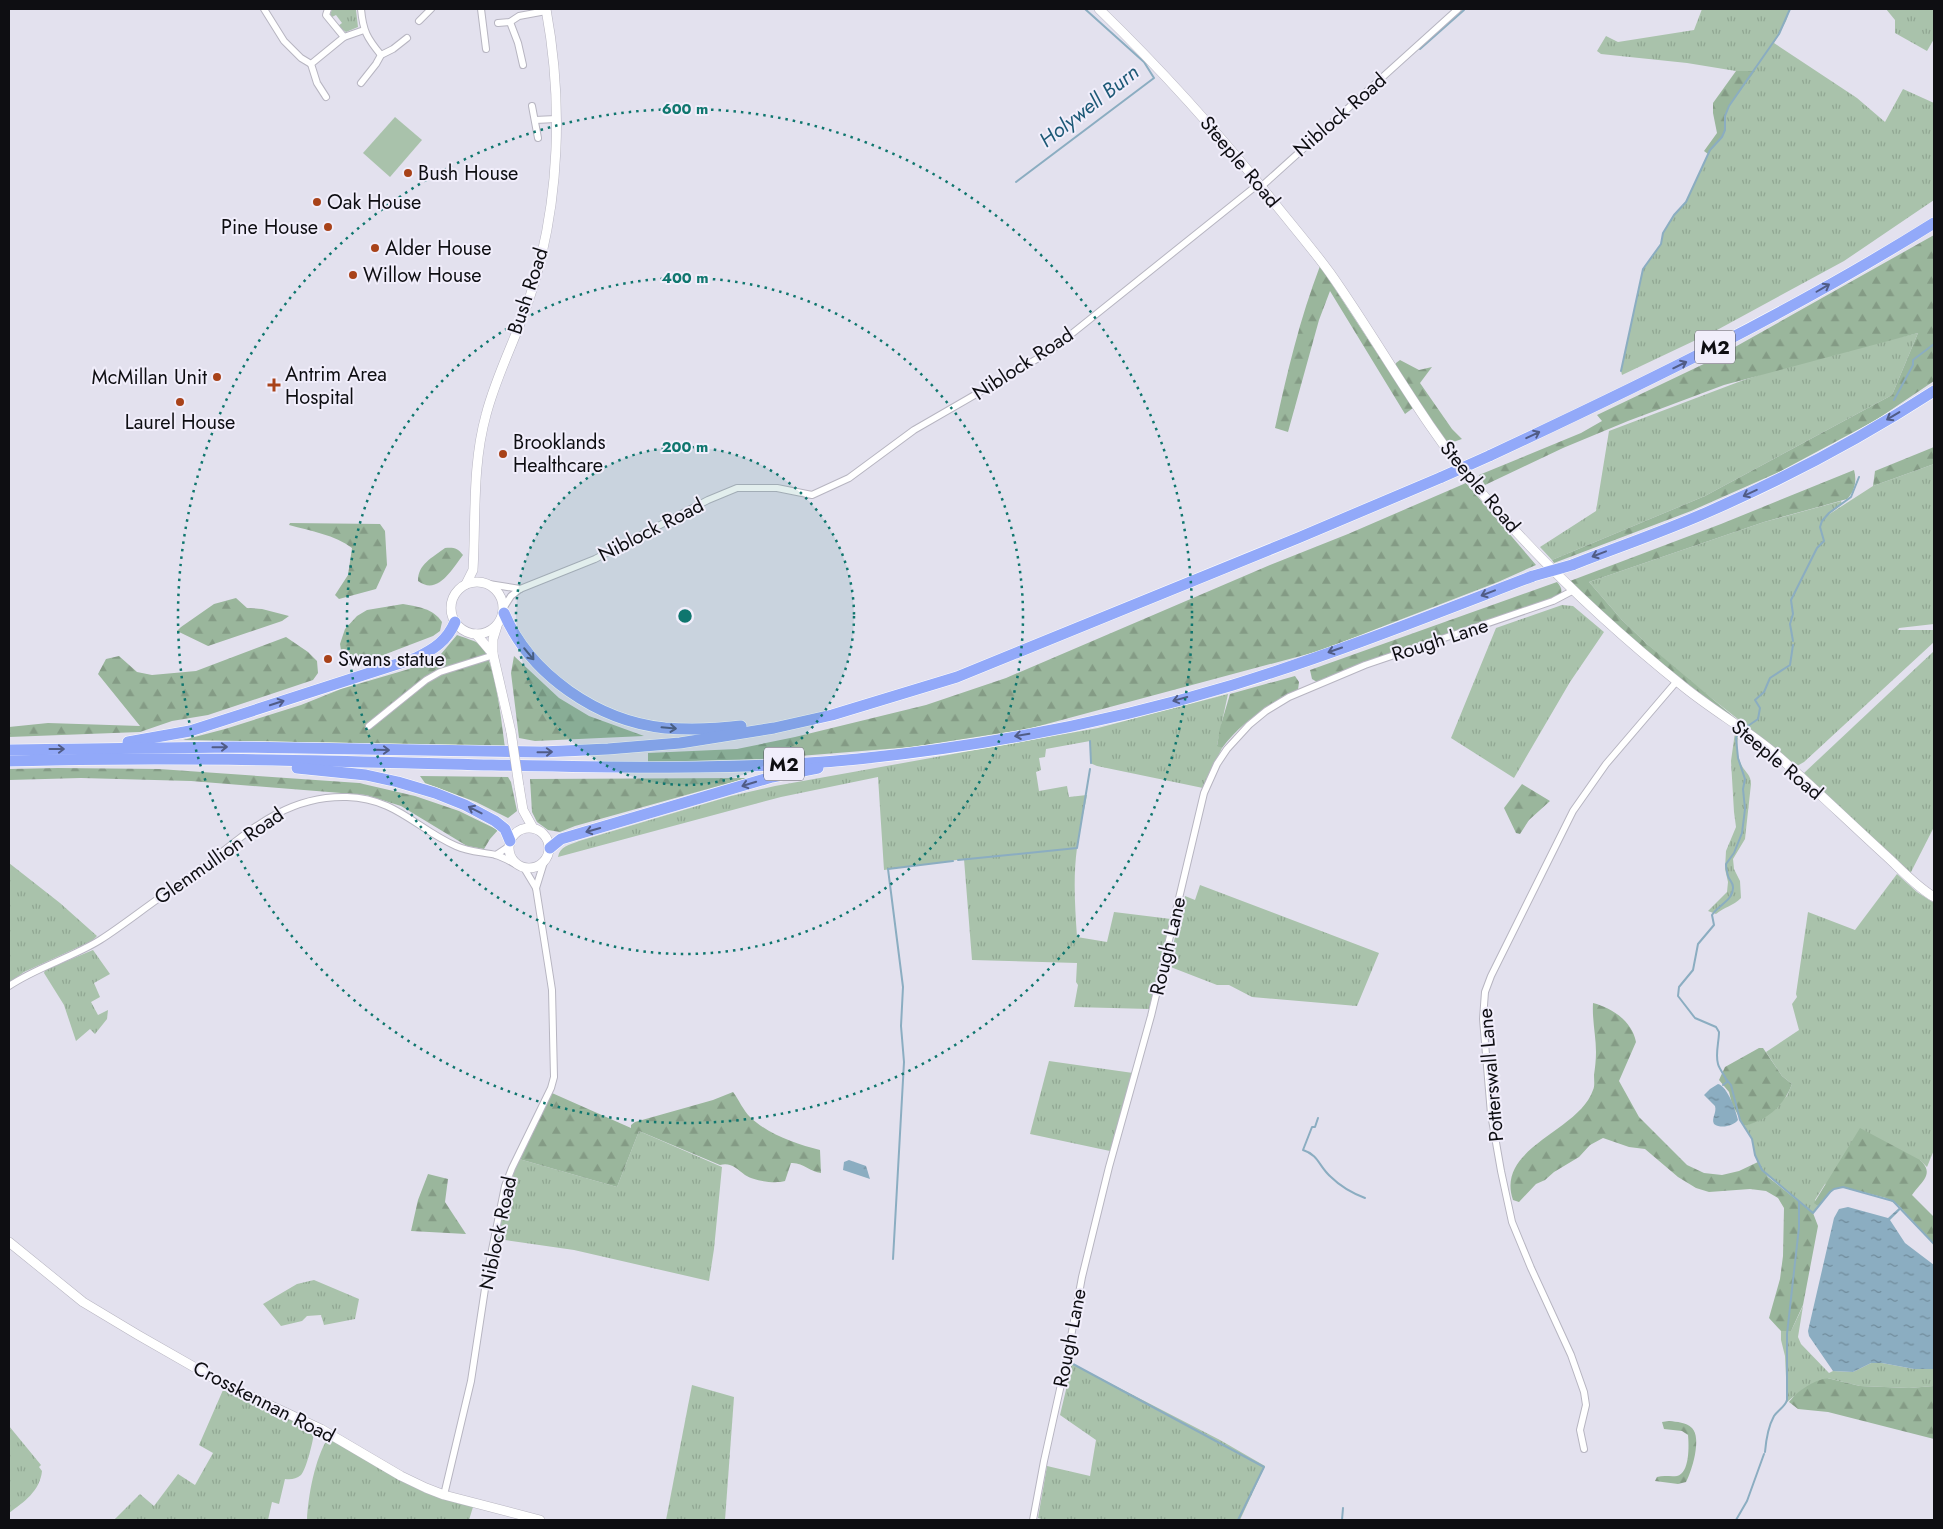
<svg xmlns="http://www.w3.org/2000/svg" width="1943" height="1529" font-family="Jost,sans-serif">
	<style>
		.grass { fill: url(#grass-tufts) }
		.forest { fill: url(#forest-firs) }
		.garden { fill: #a9c2ab }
		.water { fill: url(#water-ripples) }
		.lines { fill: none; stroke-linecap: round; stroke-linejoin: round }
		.stream { stroke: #8badc1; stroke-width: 2 }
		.street-casing { stroke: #b7b5c1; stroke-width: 8 }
		.secondary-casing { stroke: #b7b5c1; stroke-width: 10 }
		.highway-casing { stroke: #fff; stroke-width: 12 }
		.street { stroke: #fff; stroke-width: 6 }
		.secondary { stroke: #fff; stroke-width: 9 }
		.highway { stroke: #92a9f9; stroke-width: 11 }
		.secondary-bridge-casing { stroke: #b7b5c1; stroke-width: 10; stroke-linecap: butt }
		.highway-bridge-casing { stroke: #fff; stroke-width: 12; stroke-linecap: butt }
		.secondary-bridge { stroke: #fff; stroke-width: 9 }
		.highway-bridge { stroke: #92a9f9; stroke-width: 11 }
		.oneway { stroke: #505c86 }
		.ring { fill: none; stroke: #0f766e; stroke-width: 2.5; stroke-dasharray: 2.5 5 }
		.poi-dot { fill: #a84219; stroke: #f1eefb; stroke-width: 2 }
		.labels { text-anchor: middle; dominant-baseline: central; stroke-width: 4; stroke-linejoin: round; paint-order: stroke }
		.shield { fill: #f1eefb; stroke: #525158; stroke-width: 1 }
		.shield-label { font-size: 19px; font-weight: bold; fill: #0e0e12 }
		.street-label { font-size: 20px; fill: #0e0e12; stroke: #f1eefb }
		.poi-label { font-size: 20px; fill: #0e0e12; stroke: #f1eefb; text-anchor: start }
		.water-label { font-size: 21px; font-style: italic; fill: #1d5976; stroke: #f1eefb }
		.centre { fill: #0f766e; stroke: #f1eefb; stroke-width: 2.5 }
		.ring-label { font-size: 15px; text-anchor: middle; font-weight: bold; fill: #0f766e; stroke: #f1eefb; stroke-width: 4; stroke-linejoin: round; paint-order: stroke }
	</style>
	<defs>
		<pattern id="grass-tufts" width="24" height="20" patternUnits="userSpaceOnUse" patternTransform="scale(1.25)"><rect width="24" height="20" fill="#a9c2ab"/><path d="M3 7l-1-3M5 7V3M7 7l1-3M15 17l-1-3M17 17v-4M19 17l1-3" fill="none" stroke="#90a692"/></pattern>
		<pattern id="forest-firs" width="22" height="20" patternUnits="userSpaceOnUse" patternTransform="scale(1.25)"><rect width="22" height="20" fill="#9ab69c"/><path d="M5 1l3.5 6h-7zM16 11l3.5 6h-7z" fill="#849b85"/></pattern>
		<pattern id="water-ripples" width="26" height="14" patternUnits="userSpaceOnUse" patternTransform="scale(1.25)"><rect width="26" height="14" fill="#8badc1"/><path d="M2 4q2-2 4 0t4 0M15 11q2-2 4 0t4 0" fill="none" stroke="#708b9b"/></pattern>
	</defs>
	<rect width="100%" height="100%" fill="#e3e1ee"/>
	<g class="grass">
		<polygon points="332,9 356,10 358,27 346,32 338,26 342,23 336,15 332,17 330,15"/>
		<polygon points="1702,9 1790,9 1786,21 1774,43 1857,98 1885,122 1903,89 1934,103 1934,200 1844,261 1717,330 1622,375 1621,371 1643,269 1661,244 1663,233 1674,215 1686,202 1710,150 1717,143 1725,130 1725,116 1729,106 1754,71 1736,71 1687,63 1601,54 1597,51 1606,36 1618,42 1694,30"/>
		<polygon points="1886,9 1934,9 1934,39 1927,51 1895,33 1895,20"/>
		<polygon points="1918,333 1892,395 1705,496 1552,560 1540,547 1596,511 1609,431 1741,381 1815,357"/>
		<polygon points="1934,464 1934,624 1899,628 1898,630 1934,630 1934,642 1804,762 1797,766 1681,674 1647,644 1622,620 1589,582 1764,522 1841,501 1842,504 1828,515 1873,486"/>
		<polygon points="1562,605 1573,606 1604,632 1570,682 1514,778 1451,738 1496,628"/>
		<polygon points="1934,651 1934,827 1910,874 1804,773"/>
		<path d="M1228 694 1217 745 1222 748 1203 788 1097 766 1090 763V741L1046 749 1045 757 1039 758 1041 770 1036 772 1039 791 1067 786 1069 797 1087 795C1084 812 1079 830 1077 848 1073 877 1075 907 1077 937L1107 942 1114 912 1171 919 1149 1009 1074 1007 1078 985 1076 982 1077 963 972 960 964 859 884 870 878 777 781 797 558 857C560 846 569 845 579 841L731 796 775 786 1098 728Z"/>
		<path d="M1735 732 1739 734C1736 743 1737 758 1742 766 1746 773 1751 775 1751 784L1745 839 1733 859 1734 869 1740 881 1741 898C1733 906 1724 907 1716 914L1708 911 1727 892 1728 882 1725 869 1726 851 1736 827 1734 812 1731 761Z"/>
		<polygon points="9,863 60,903 97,936 92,941 24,972 9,983"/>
		<polygon points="1897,874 1917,892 1934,903 1934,1150 1927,1167 1920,1160 1825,1184 1815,1200 1818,1206 1813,1213 1762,1170 1755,1155 1752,1139 1744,1126 1759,1120 1787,1096 1792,1084 1782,1076 1766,1052 1799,1030 1792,1004 1797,997 1796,994 1808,912 1855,930"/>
		<polygon points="1200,885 1379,953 1357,1006 1252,997 1229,985 1217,985 1168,966 1185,896 1195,900"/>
		<polygon points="93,950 110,974 94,983 100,997 91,1002 98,1015 108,1010 107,1019 95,1034 90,1029 76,1041 64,1005 44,973 45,970"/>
		<polygon points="1049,1061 1133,1073 1110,1151 1030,1134"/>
		<polygon points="639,1131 722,1167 714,1249 709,1281 574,1250 498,1239 507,1191 519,1159 617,1187"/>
		<polygon points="314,1280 359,1299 355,1319 324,1325 321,1315 307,1316 302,1321 281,1326 263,1304 297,1284"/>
		<polygon points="1803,1306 1798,1337 1801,1344 1829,1373 1833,1371 1853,1372 1871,1363 1882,1363 1914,1369 1934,1369 1934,1386 1909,1388 1860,1386 1827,1378 1793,1397 1786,1403 1787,1398 1785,1356 1781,1340 1781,1331 1791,1331"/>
		<polygon points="1071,1363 1220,1440 1265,1466 1240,1520 1045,1520 1038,1518 1047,1466 1090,1476 1096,1440 1060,1415 1070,1373 1072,1370 1071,1368"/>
		<polygon points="692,1385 734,1397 725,1520 666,1520"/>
		<path d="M223 1390 272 1411 314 1431C314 1439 306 1470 301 1475 296 1479 291 1480 285 1479L279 1504 272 1502 268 1520H114L140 1494 154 1506 178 1474 195 1485 213 1453 199 1445Z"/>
		<path d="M9 1426 41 1465 39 1467 42 1471C40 1491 24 1502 9 1513Z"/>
		<path d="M328 1438 453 1501 473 1507 469 1520H307C308 1496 315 1458 328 1438Z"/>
	</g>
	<g class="forest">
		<polygon points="1736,71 1755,71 1729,106 1725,116 1725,130 1722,137 1708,154 1704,151 1717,133 1713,113 1713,103"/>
		<polygon points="1934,235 1934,381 1876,420 1779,472 1691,511 1554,563 1552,560 1705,496 1892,395 1918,333 1724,385 1628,421 1563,448 1485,485 1479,475 1581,433 1602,421 1597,415 1710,361"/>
		<path d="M1320 266 1413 408 1405 414 1330 291 1319 320 1288 432 1275 428C1287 373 1300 318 1320 266Z"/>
		<polygon points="1400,360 1419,370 1432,367 1420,383 1452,429 1462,439 1447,444 1395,366 1396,363"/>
		<polygon points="1934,447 1934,464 1873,486 1875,471"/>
		<path d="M1854 470C1857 480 1855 491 1847 499L1764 522 1589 582 1622 620 1647 644 1740 722H1737L1610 624 1570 581 1721 524Z"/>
		<polygon points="1466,483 1536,565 1498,582 1319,651 1028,729 912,747 762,759 648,762 648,753 737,749 795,737 926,705 1006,678 1270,565 1348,534"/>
		<path d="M290 523 380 524 385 531 387 565 376 589 339 599 335 595 348 575 352 548C335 535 311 531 289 525Z"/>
		<path d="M445 548C453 547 458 548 463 555 452 569 438 596 418 581 418 564 432 558 445 548Z"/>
		<path d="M1557 582C1561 587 1563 590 1560 596L1317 682 1312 679 1310 670Z"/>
		<polygon points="236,598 247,608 262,609 289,616 282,621 208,646 177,631 181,627 214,604"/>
		<path d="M403 604C418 607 433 608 442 622L440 631 433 636 365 662H352L342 656 340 644 345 629 357 616 367 610Z"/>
		<path d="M457 635C464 638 474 640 479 644 495 655 502 726 505 746L183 740 225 729 301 705 341 689 409 669 441 654Z"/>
		<polygon points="286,637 308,652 317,661 318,673 313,680 208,715 172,721 140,732 9,737 9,727 48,723 140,726 98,674 106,659 119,656 137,672 152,675 196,671"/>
		<polygon points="514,656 559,698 589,716 644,736 535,741 519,738 511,673"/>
		<path d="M1295 676 1299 682 1298 690C1269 705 1242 721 1222 748L1217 746 1220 728 1230 694Z"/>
		<polygon points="58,768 159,769 359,783 415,796 459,811 498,830 490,839 484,849 467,846 401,806 366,795 191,781 81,778 9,780 9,769"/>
		<polygon points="420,776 508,777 511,782 517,811 508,818 476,802 425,783"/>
		<polygon points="747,778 575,826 560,832 548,830 537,822 532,812 530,779"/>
		<polygon points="1522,784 1550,801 1529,820 1520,834 1516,833 1504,808"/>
		<path d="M1593 1003C1612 1008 1632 1021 1636 1042L1619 1081 1639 1117 1687 1165 1704 1173 1722 1175 1739 1171 1758 1162 1768 1177 1813 1213 1818 1226 1803 1305 1791 1331H1781L1769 1318 1780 1279 1783 1256 1784 1208 1778 1198 1766 1191 1750 1189 1709 1192 1696 1188 1678 1177 1645 1149 1629 1147 1603 1138 1590 1145 1579 1157 1554 1172 1545 1180 1536 1184 1519 1202 1513 1200C1495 1147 1579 1132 1593 1090 1595 1086 1594 1080 1594 1075 1595 1068 1596 1060 1596 1052 1596 1036 1592 1020 1593 1003Z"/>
		<path d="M1759 1048H1763L1782 1076 1792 1084C1784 1106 1767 1120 1744 1126L1732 1104 1729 1092 1719 1080 1725 1067Z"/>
		<path d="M733 1092C739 1100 743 1110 750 1117 769 1135 796 1144 820 1150L821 1173C810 1172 803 1162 791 1163L785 1181C775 1184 754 1181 745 1175 737 1169 731 1162 720 1165L639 1131 617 1187 519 1159 552 1093 631 1128V1125L635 1122 713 1100Z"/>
		<path d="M1860 1128 1920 1160C1935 1174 1922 1181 1912 1195L1934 1217V1244L1899 1206 1886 1198 1843 1187 1834 1189 1818 1206 1814 1203Z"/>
		<polygon points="428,1174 448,1179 445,1202 466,1234 411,1231 418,1200"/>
		<path d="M1827 1378 1860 1386 1909 1388 1934 1386V1439L1828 1412 1798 1409 1789 1402C1798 1390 1813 1381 1827 1378Z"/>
		<path d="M1669 1421C1677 1422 1686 1422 1692 1428 1702 1438 1692 1471 1686 1482L1678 1484 1655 1481 1657 1477C1664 1475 1671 1477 1677 1476 1690 1473 1689 1445 1688 1435L1682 1431 1664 1429 1662 1422Z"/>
	</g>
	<polygon class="garden" points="395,117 422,140 390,177 363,153"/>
	<g class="water">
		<path d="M1718 1084C1727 1086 1736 1110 1738 1120 1733 1126 1721 1129 1714 1124 1711 1118 1717 1113 1715 1106L1704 1095 1710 1089Z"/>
		<polygon points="849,1160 866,1166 870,1179 843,1170 844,1162"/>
		<polygon points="1848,1207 1888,1218 1900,1207 1902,1208 1890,1220 1905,1243 1934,1265 1934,1369 1914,1369 1882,1363 1871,1363 1853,1372 1833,1371 1809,1336 1808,1331 1834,1218 1839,1209"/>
	</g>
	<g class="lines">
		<g class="stream">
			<polyline points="1420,49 1464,10"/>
			<polyline points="1016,182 1154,78 1144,62 1085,9"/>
			<polyline points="1621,371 1643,269 1661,244 1663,233 1674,215 1686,202 1710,150 1722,137 1725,130 1725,116 1729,106 1779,34 1790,9"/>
			<polyline points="1894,400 1913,365 1913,360 1934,344"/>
			<polyline points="1793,641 1790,624 1793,614 1791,600 1817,548 1824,541 1820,527 1822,521 1829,513 1851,497 1859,477"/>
			<polyline points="1745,728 1758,719 1760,708 1755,700 1764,692 1770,678 1790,665 1793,645"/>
			<polyline points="1090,741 1091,763"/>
			<polyline points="958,860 1077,848 1090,769"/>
			<polyline points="1727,1080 1731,1085 1740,1120 1752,1139 1755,1155 1762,1170 1813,1213 1830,1192 1834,1189 1843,1187 1893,1201 1934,1244"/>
			<path d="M1723 1085 1727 1082C1726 1076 1720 1071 1718 1064 1715 1054 1719 1042 1719 1032L1716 1027 1695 1018 1678 996 1679 987 1693 970 1698 944 1714 925 1712 915C1718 905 1734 900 1733 887 1733 882 1729 880 1728 876 1727 872 1726 868 1726 864L1734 853 1742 833 1745 809 1743 789 1745 779 1738 758 1736 738 1738 734"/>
			<path d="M1318 1118 1315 1127H1312L1303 1150C1319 1155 1319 1167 1331 1177 1341 1187 1352 1193 1365 1198"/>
			<polyline points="893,1259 904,1062 901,1026 903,987 888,869 953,861"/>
			<polyline points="1073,1364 1264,1467 1238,1520"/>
			<path d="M1765 1452C1766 1440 1768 1427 1774 1416 1778 1410 1785 1407 1787 1400V1334L1799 1227V1202"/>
			<polyline points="1342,1520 1343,1508"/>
			<polyline points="1736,1520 1747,1501 1764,1454"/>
		</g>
		<g class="street-casing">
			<g id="street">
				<polyline points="264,9 284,41 301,58 311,64"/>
				<polyline points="328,9 326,15 344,37"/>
				<path d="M361 9C363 31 367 38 381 55"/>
				<polyline points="481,9 486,49"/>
				<polyline points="419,21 431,9"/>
				<polyline points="510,22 518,43 523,65"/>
				<polyline points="498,23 510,22 519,16 546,11"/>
				<polyline points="361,83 376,64 381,55 393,49 407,38"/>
				<polyline points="326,97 317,83 311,64 344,37 364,30"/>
				<polyline points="532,106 538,138"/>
				<polyline points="535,120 556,119"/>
				<polyline points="489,584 520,589"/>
				<polyline points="504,607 511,596 520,589 595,559 708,500 737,488 777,488 812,495 849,478 914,430 1049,352 1256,186 1263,185 1458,9"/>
				<polyline points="369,726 426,680 440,672 494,655"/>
				<polyline points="496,855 508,847"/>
				<polyline points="536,888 544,862"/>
				<path d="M9 986C37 967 71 958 100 940 122 926 143 909 165 894 173 888 182 883 190 877 240 840 280 795 347 797 395 798 417 829 456 846 469 852 483 852 496 855 503 857 511 862 517 865"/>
				<polyline points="1584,1449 1580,1430 1586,1405 1584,1392 1571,1355 1531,1268 1512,1222 1501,1171 1491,1114 1483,1019 1485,992 1491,976 1573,811 1606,764 1677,681"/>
				<polyline points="444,1495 471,1381 488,1269 505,1186 512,1168 551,1088 554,1077 552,990 548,964 536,888 524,868"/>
				<polyline points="1033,1520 1044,1461 1068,1353 1082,1277 1109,1167 1151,1016 1204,793 1217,764 1227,749 1249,725 1266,711 1289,697 1365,665 1553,601 1572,591"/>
			</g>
		</g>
		<g class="secondary-casing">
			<g id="secondary">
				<path d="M1099 9C1164 72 1224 139 1280 210 1297 231 1314 251 1330 273 1381 345 1422 424 1480 491 1542 564 1609 627 1684 687 1715 712 1749 731 1779 757 1814 788 1848 821 1883 853 1900 868 1914 885 1934 897"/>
				<circle cx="477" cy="608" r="26"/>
				<path d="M466 584 473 570C476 519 472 465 486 415 497 372 519 333 532 290 560 201 563 101 546 9"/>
				<polyline points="497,626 493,639 493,654 511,732"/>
				<polyline points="476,634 493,654"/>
				<polyline points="519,786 523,810 533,828"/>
				<circle cx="529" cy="848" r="20"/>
				<polyline points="9,1242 83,1302 138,1335 222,1383 321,1429 401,1476 426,1488 444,1495 540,1520"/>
			</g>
		</g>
		<g class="highway-casing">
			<g id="highway">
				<path d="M1489 456C1641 385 1792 312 1934 223"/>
				<path d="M1572 565C1618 547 1665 531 1710 511 1788 477 1863 437 1934 391"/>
				<path d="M504 613C530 675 598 721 665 728 690 730 716 729 741 726"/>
				<path d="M128 742 190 731 416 658C434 649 447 641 455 622"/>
				<polyline points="9,750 233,747 542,752 608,749 680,743 774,728 832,715 957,677 1298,538 1442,477"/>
				<path d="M9 761C170 756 331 761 492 765 614 767 737 771 858 759 985 746 1111 722 1233 685 1334 654 1434 614 1533 576"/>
				<polyline points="297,768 366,775 398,782 435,793 465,805 495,821 505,829 510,841"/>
				<polyline points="550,848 561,839 772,777 818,768"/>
			</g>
		</g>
		<use href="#street" class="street"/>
		<use href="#secondary" class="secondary"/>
		<use href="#highway" class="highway"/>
		<g class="secondary-bridge-casing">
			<polyline id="secondary-bridge" points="511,732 519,786"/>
		</g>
		<g class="highway-bridge-casing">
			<g id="highway-bridge">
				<polyline points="1442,477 1489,456"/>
				<polyline points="1533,576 1572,565"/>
			</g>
		</g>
		<use href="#secondary-bridge" class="secondary-bridge"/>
		<use href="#highway-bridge" class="highway-bridge"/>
	</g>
	<defs><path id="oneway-shaft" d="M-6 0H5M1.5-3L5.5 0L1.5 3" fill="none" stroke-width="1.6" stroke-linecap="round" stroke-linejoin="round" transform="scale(1.25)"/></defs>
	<g class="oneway">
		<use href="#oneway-shaft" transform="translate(1823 288) rotate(-30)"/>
		<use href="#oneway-shaft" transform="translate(1680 365) rotate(-26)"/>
		<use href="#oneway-shaft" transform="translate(1893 416) rotate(149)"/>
		<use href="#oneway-shaft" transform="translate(1533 435) rotate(-25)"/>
		<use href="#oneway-shaft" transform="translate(1750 493) rotate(155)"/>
		<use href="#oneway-shaft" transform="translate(1599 554) rotate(159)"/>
		<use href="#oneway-shaft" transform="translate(1488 593) rotate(159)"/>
		<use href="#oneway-shaft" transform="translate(1335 650) rotate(161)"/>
		<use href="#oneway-shaft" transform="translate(529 654) rotate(50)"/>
		<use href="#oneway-shaft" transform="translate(1180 699) rotate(165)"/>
		<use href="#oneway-shaft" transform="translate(277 703) rotate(-18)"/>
		<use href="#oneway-shaft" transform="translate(669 728) rotate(5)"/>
		<use href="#oneway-shaft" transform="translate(1022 735) rotate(171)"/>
		<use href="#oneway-shaft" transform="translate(220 747) rotate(-1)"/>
		<use href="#oneway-shaft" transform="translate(57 749)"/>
		<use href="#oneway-shaft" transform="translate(382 750) rotate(1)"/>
		<use href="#oneway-shaft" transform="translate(545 752) rotate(-1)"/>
		<use href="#oneway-shaft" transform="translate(749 784) rotate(163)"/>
		<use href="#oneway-shaft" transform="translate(475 810) rotate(-153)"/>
		<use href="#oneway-shaft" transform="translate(593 830) rotate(164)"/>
	</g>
	<circle cx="685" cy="616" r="169" fill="#0f766e" fill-opacity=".12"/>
	<g class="ring">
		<circle cx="685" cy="616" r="169"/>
		<circle cx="685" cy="616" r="338"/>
		<circle cx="685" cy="616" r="507"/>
	</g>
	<g class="poi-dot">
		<circle cx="408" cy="173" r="5"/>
		<circle cx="317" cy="202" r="5"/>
		<circle cx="328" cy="227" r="5"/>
		<circle cx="375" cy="248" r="5"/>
		<circle cx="353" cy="275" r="5"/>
		<circle cx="217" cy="377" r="5"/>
		<path d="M271.5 377.5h5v5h5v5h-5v5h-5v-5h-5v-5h5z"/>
		<circle cx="180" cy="402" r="5"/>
		<circle cx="503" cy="454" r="5"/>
		<circle cx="328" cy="659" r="5"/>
	</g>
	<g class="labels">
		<g class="shield">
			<rect x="1695" y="330.5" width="40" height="33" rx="4"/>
			<rect x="764" y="747.5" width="40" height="33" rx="4"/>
		</g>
		<g class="shield-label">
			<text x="1715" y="347">M2</text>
			<text x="784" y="764">M2</text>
		</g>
		<g class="street-label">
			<text transform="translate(1340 115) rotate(-41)">Niblock Road</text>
			<text transform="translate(1240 162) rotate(50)">Steeple Road</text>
			<text transform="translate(528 291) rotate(-72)">Bush Road</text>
			<text transform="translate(1023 364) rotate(-33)">Niblock Road</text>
			<text transform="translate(1480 487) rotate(50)">Steeple Road</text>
			<text transform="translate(651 530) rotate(-27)">Niblock Road</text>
			<text transform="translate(1440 640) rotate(-18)">Rough Lane</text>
			<text transform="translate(1777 760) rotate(40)">Steeple Road</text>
			<text transform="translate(219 856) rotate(-35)">Glenmullion Road</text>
			<text transform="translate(1168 946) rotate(-77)">Rough Lane</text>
			<text transform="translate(1491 1075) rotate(-95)">Potterswall Lane</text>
			<text transform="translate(498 1233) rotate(-78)">Niblock Road</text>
			<text transform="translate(1070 1338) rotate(-79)">Rough Lane</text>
			<text transform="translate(264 1402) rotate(27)">Crosskennan Road</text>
		</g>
		<g class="poi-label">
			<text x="418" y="173">Bush House</text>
			<text x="327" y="202">Oak House</text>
			<text x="318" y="227" text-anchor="end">Pine House</text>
			<text x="385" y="248">Alder House</text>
			<text x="363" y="275">Willow House</text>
			<text x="285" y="374">Antrim Area<tspan x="285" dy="23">Hospital</tspan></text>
			<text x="207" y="377" text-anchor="end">McMillan Unit</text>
			<text x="180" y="422" text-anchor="middle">Laurel House</text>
			<text x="513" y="442">Brooklands<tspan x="513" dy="23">Healthcare</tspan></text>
			<text x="338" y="659">Swans statue</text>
		</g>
		<g class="water-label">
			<text transform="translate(1089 106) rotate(-38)">Holywell Burn</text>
		</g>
	</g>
	<circle cx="685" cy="616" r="8" class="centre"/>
	<g class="ring-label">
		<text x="685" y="114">600 m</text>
		<text x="685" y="283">400 m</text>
		<text x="685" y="452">200 m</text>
	</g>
	<rect width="1943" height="1529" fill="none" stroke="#0e0e12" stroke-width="20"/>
</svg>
